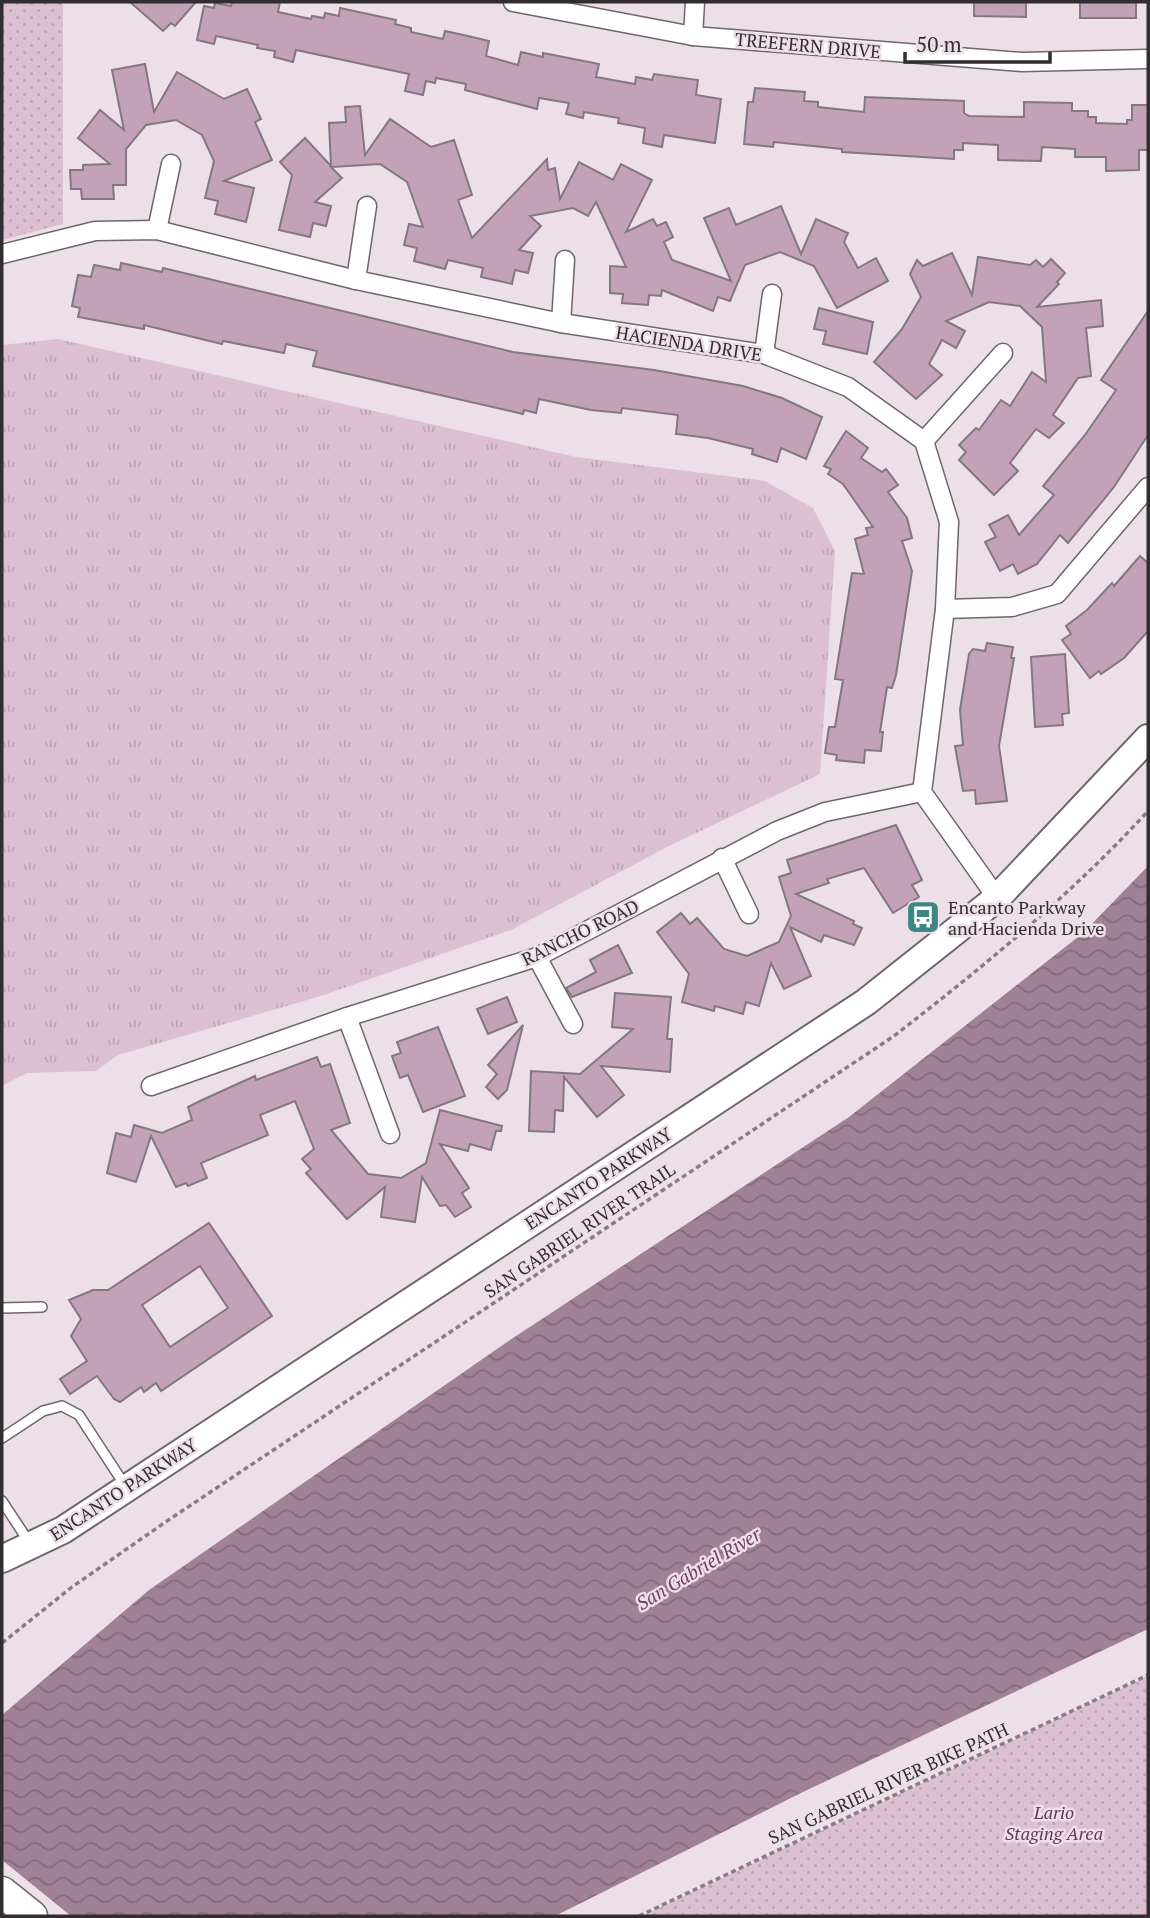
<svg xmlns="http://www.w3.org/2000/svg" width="1150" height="1918" font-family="'PT Serif',serif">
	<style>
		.grass { fill: url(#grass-tufts) }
		.park { fill: url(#park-dots) }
		.water { fill: url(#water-waves) }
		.building { fill: #c3a2b7; stroke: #83787f; stroke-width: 2; fill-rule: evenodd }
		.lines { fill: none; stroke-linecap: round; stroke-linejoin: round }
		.lane-casing { stroke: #70656b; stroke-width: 12 }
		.street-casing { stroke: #70656b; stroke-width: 21 }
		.secondary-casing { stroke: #70656b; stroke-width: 30 }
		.primary-casing { stroke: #70656b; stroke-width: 33 }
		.path { stroke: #877e83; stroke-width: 3.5; stroke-dasharray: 5 3.5; stroke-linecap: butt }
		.lane { stroke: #fff; stroke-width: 9 }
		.street { stroke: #fff; stroke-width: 18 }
		.secondary { stroke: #fff; stroke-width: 26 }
		.primary { stroke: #fff; stroke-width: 30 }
		.labels { text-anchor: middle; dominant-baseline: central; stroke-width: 5; stroke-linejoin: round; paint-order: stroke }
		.street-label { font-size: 18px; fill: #322d30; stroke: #ecdfe7 }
		.poi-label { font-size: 18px; fill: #322d30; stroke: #ecdfe7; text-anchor: start }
		.park-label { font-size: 18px; font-style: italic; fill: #653857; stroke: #ecdfe7 }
		.water-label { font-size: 19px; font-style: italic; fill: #714362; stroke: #ecdfe7 }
	</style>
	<defs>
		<pattern id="grass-tufts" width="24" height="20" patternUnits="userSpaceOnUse" patternTransform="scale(1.75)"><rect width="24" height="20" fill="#dcc0d2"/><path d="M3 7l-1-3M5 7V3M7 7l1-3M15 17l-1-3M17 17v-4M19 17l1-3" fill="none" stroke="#bda5b5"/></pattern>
		<pattern id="park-dots" width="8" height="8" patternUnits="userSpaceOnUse" patternTransform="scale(1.75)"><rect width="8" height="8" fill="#dcc0d2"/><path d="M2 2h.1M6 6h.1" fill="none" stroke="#bda5b5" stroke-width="1.8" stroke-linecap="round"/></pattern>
		<pattern id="water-waves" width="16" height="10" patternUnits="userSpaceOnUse" patternTransform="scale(1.75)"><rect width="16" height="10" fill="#a18195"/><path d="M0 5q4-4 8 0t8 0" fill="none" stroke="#846a7a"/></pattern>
	</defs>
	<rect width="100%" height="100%" fill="#ecdfe7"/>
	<polygon class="grass" points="58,339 576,457 765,481 813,508 835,551 820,774 669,846 511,930 321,996 118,1055 96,1071 27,1073 2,1086 2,345"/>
	<g class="park">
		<polygon points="2,2 63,2 63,224 2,240"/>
		<polygon points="1148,1676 1148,1916 642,1916"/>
	</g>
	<polygon class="water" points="1148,866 1148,1629 803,1792 555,1916 71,1916 2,1860 2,1715 149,1590 510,1340 849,1117 1083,933"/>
	<g class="building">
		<polygon points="130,2 196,2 175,26 171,23 163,31"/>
		<polygon points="232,2 280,2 278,12 311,19 312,16 324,18 325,13 339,16 340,8 396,20 395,24 411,28 411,32 443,39 445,31 468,36 489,41 486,56 518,65 521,52 543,57 543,53 599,64 596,77 635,84 636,77 652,80 654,74 698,80 696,95 721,99 715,143 664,135 662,147 643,143 645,128 618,123 619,118 584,112 583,118 566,114 569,103 539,98 537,109 465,90 466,84 436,78 435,83 426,81 423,95 405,91 409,74 296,50 293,62 274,57 275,51 257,48 258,45 216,36 214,44 197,40 204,6 214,8 215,3 231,6"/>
		<polygon points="974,2 1026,2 1026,17 974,16"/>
		<rect x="1080" y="2" width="56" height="16"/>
		<polygon points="145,64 154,112 177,72 224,99 247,89 261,119 255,122 272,160 224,181 254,188 246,222 215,214 218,201 205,198 214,161 202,135 176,120 146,125 126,149 126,185 113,185 114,199 82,199 81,189 71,189 70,170 83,170 83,165 110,164 78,138 100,110 124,130 112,70"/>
		<polygon points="755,88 805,92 804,101 818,102 818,107 864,112 865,97 964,101 964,113 969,116 1024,117 1024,102 1072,103 1072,111 1088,111 1088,117 1096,117 1096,123 1127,124 1127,120 1132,120 1132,105 1148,105 1148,150 1139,150 1139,170 1106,171 1106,157 1075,157 1075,149 1042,147 1041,161 998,160 998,145 963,143 963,150 954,150 954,159 842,152 842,149 774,142 773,147 744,144 748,102 753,102"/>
		<polygon points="360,106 365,155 390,119 431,147 454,140 472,195 458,200 472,238 547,159 548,170 555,168 560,199 579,162 613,180 621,164 652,180 626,232 653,219 657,226 666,222 673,237 664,242 672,260 731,281 704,218 729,208 736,225 781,206 801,254 816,219 848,233 844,242 858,268 876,258 888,281 837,308 814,266 780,252 745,265 730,301 718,297 713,311 662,290 661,296 649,295 648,305 622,303 623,294 610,293 610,266 626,267 596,202 588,216 573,208 530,216 541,226 519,250 533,253 528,273 515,270 512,284 481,277 483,268 448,260 445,269 414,261 417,248 404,245 409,224 423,227 410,190 407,182 380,164 331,167 342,178 315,202 331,206 326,226 313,223 310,237 279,230 292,175 280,162 305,138 331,166 329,123 346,122 345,107"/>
		<polygon points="952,253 972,295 978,257 1030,265 1036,260 1043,267 1051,259 1065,273 1057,282 1059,284 1037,307 1101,300 1103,326 1086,328 1091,376 1078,378 1053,415 1064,423 1049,438 1036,429 1010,463 1018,471 994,495 959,460 966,452 959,445 976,428 979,430 1001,400 1010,406 1032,372 1046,382 1042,327 1020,306 989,302 946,321 965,331 956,348 942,340 929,364 942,375 916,399 874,362 902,329 921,297 910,274 917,260 923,266"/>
		<polygon points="121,263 162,272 163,268 513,352 654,370 743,386 782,398 822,417 806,459 781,448 777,462 752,454 753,449 708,438 676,434 678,415 622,408 621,413 591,410 539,399 536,413 524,410 523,414 313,366 317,351 286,344 284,353 223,341 222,344 144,325 144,329 78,317 80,308 72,306 78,275 91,277 94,265 120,270"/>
		<polygon points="819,308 873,322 867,354 823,344 826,331 814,329"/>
		<polygon points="1148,311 1148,435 1114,487 1068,543 1060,535 1037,564 1018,574 1013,564 1000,571 985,542 996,537 989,525 1008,515 1019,535 1054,495 1043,486 1085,435 1116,390 1101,380"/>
		<polygon points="846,431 868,448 861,458 882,472 886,469 898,485 888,492 907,518 912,538 902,541 912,571 896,675 892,688 887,687 880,732 883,732 881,751 865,750 864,763 836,760 837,755 825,753 829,727 835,727 843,680 835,679 852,573 864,574 855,539 868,535 866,528 873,527 843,484 828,474 831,469 824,466"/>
		<polygon points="1140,556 1148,563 1148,631 1124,658 1101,674 1099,671 1090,678 1062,640 1071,634 1066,626 1087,610 1112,583 1114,586"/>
		<polygon points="987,643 1013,647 1011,658 1014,658 999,746 1007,801 976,804 975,790 963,791 955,746 963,745 960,710 969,654 973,649 985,651"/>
		<polygon points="1065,654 1069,713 1062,714 1063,725 1035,727 1031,657"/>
		<polygon points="896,825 922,880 912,885 919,897 893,913 864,868 827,879 829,883 796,894 854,921 853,924 862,928 854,945 824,935 821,942 790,927 811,976 784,989 771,963 759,1006 746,1002 743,1014 715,1006 714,1011 682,1002 689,974 657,932 681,913 690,924 697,918 724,949 747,956 779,942 791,916 779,877 791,873 787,860"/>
		<polygon points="618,945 632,973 572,997 566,988 596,972 590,960"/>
		<polygon points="615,993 671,997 667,1039 672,1039 670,1072 601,1066 624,1095 597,1117 564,1077 563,1111 555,1110 554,1132 529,1131 531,1071 580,1074 633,1029 612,1027"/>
		<polygon points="507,997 517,1022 488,1034 477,1009"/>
		<polygon points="523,1025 507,1090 498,1099 486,1087 497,1074 488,1065"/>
		<polygon points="438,1027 465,1096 423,1112 408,1075 400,1078 392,1056 401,1053 397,1042"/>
		<polygon points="317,1057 321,1067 330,1064 350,1123 331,1130 368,1174 401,1178 426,1163 440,1110 502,1126 501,1131 496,1131 491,1150 470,1144 468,1151 440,1144 469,1188 462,1193 471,1207 455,1217 446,1205 440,1206 422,1177 415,1222 381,1217 385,1187 347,1219 306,1173 311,1169 302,1159 314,1149 295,1101 260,1115 268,1135 201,1163 207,1178 188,1186 186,1183 176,1187 151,1136 136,1182 107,1173 116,1133 131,1137 134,1125 162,1133 192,1120 188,1107 200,1101 255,1076 256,1080"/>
		<path d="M209 1223 272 1316 161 1391 156 1383 144 1392 141 1387 120 1402 114 1399 97 1376 70 1394 60 1379 87 1361 71 1336 81 1319 69 1300 93 1290H108ZM200 1266 228 1308 170 1347 142 1305Z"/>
	</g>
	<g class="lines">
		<g class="lane-casing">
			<g id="lane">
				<polyline points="2,1308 42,1307"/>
				<polyline points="2,1438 43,1411 62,1406 79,1415 126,1487"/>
				<polyline points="2,1501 29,1542"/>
			</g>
		</g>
		<g class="street-casing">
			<g id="street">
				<polyline points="513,2 693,36 1022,62 1148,59"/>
				<polyline points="693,36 695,2"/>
				<polyline points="157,230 171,164"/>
				<polyline points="2,254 95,231 157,230 356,280 561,323 764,354 848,387 924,441 949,522 945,609 922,792 997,898"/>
				<polyline points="356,280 367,206"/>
				<polyline points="561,323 565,260"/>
				<polyline points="764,354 772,294"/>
				<polyline points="924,441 1003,353"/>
				<polyline points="945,609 1012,607 1057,594 1148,487"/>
				<polyline points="722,858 749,914"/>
				<polyline points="537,957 573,1024"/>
				<polyline points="347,1017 390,1134"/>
				<polyline points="151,1086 347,1017 537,957 777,831 825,812 922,792"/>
			</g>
		</g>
		<g class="secondary-casing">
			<polyline id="secondary" points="2,1559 63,1530 866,1002 997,898 1148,738"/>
		</g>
		<g class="primary-casing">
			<polyline id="primary" points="2,1892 32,1916"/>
		</g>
		<g class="path">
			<path d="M2 1643 72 1587 167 1521 894 1036C983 967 1071 895 1148 811"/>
			<polyline points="639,1916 1148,1675"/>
		</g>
		<use href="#lane" class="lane"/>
		<use href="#street" class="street"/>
		<use href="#secondary" class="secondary"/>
		<use href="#primary" class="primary"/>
	</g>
	<defs>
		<g id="bus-square" transform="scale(1.75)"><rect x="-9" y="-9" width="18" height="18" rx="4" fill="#3f8783" stroke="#ecdfe7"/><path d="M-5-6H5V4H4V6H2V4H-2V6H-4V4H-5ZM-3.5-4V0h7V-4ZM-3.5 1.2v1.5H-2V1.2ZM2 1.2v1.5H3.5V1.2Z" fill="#fff"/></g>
	</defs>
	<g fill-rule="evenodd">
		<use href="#bus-square" x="923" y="917"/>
	</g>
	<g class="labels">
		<g class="street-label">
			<text transform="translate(808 45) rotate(5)">TREEFERN DRIVE</text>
			<text transform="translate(689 343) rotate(9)">HACIENDA DRIVE</text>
			<text transform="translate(580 932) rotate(-26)">RANCHO ROAD</text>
			<text transform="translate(598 1178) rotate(-33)">ENCANTO PARKWAY</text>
			<text transform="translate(579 1230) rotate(-34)">SAN GABRIEL RIVER TRAIL</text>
			<text transform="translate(123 1489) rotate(-33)">ENCANTO PARKWAY</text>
			<text transform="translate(888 1783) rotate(-25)">SAN GABRIEL RIVER BIKE PATH</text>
		</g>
		<g class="poi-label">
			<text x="948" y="907">Encanto Parkway<tspan x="948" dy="21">and Hacienda Drive</tspan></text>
		</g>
		<g class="park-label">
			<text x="1054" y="1812">Lario<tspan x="1054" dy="21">Staging Area</tspan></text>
		</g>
		<g class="water-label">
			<text transform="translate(698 1568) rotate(-31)">San Gabriel River</text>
		</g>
	</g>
	<rect width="1150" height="1918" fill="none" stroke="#322d30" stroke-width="7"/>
	<path d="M905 52v10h145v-10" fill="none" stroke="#322d30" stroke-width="3.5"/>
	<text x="916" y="52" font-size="21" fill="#322d30" stroke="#ecdfe7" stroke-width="5" paint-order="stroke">50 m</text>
</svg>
